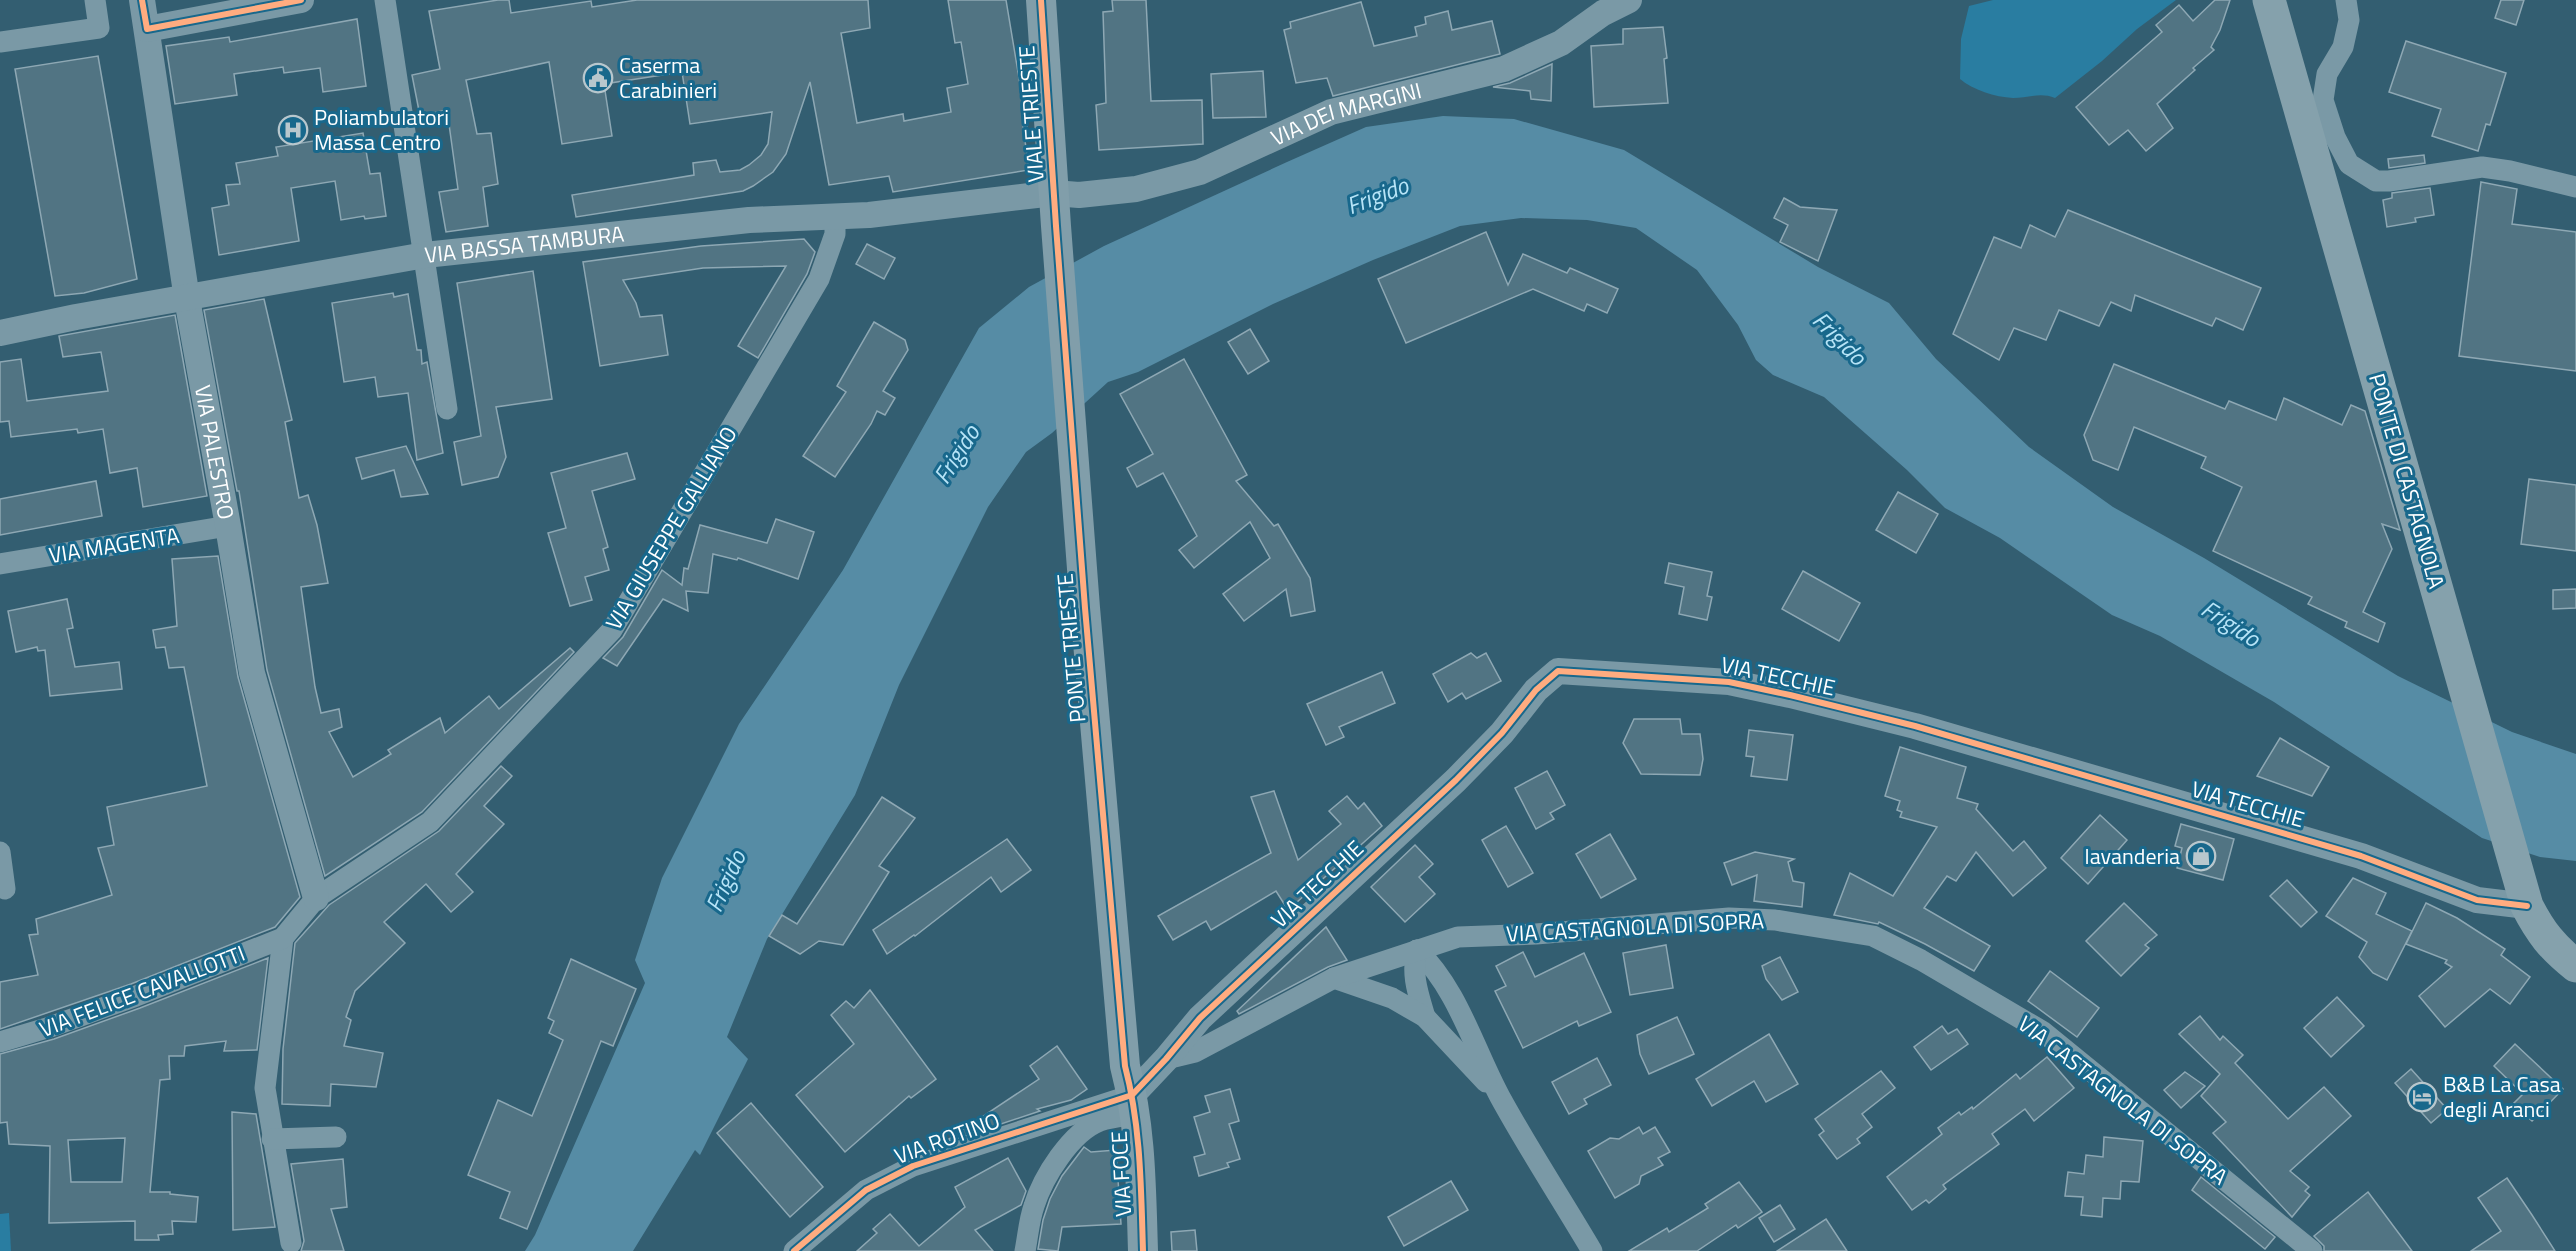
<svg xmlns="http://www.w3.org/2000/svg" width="2576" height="1251" font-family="'Titillium Web',sans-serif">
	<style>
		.green { fill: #297da1 }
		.water { fill: #568ca5 }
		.building { fill: #517483; stroke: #8ea8b4; stroke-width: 1.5; fill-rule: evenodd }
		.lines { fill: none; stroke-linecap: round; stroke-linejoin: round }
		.minor { stroke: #7a99a6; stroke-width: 21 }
		.tertiary { stroke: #7a99a6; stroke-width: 26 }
		.secondary { stroke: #819eaa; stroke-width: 30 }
		.primary { stroke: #85a1ac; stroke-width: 33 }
		.cycleway-casing { stroke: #18688c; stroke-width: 10 }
		.cycleway { stroke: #ffac80; stroke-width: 6 }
		.labels { text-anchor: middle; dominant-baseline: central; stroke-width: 6; stroke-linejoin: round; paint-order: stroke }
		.poi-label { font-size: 22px; fill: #fff; stroke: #18688c; text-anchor: start }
		.street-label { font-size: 22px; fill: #fff; stroke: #18688c }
		.water-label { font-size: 24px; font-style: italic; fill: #b7e4f7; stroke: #18688c }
	</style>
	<rect width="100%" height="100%" fill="#335e71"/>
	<g class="green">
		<path d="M1993 0H2176L2137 29 2102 61 2055 98C2041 92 2027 98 2013 98 1995 97 1973 90 1960 79L1961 39 1969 6Z"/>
		<polygon points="9,1213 11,1251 0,1251 0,1214"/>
	</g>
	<polygon class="water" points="1443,116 1514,119 1624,150 1818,267 1889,303 1936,359 2029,447 2113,507 2204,558 2398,676 2512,732 2576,754 2576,861 2540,857 2482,838 2274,702 2160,636 2112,615 2000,538 1945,508 1907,470 1824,397 1773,375 1756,360 1738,325 1697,270 1636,228 1587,220 1521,218 1460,226 1373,260 1273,304 1138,372 1108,382 1052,433 1026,452 988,507 899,685 855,795 767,939 727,1037 748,1059 700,1155 695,1150 633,1251 525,1251 535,1235 645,983 635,960 662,878 739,724 843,570 979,328 1029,287 1104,246 1287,162 1366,127"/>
	<g class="building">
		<polygon points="498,0 509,0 511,13 591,1 592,7 637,0 868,0 870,28 841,33 857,123 903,114 904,121 951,112 947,88 968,84 961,42 955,43 948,0 1006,0 1027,126 1023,126 1029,170 893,192 889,176 829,185 810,82 786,154 773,172 753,186 743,191 576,217 572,195 694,175 693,163 716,160 720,172 740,170 749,165 761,155 768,144 772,112 690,124 682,72 604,84 612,136 562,144 549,62 466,80 477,134 491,133 498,184 483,187 488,226 446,232 439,192 458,189 447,110 420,116 412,75 440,69 429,11"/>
		<polygon points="1112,0 1146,0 1151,101 1202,100 1203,144 1099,150 1096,105 1106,103 1103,12 1113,11"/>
		<polygon points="2215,0 2230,0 2220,30 2211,47 2214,50 2193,68 2195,70 2157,104 2173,128 2146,151 2128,130 2109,145 2076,107 2162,32 2156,25 2179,5 2193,21"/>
		<polygon points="2501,0 2524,0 2516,25 2495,18"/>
		<polygon points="1361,2 1374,46 1417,36 1415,27 1426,24 1425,17 1448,11 1452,30 1492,21 1500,54 1333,96 1327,78 1296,83 1284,30 1291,28 1290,22"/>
		<polygon points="357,19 366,86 323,92 320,68 284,73 283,67 234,74 237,95 175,104 166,46 229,37 230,42"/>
		<polygon points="1663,27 1667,58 1664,59 1668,103 1594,107 1591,46 1623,44 1623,29"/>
		<polygon points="2406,41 2506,73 2490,125 2486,124 2478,151 2432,136 2441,109 2389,92"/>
		<polygon points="98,56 137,279 84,293 55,296 15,69"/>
		<polygon points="1552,64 1551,101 1531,99 1530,91 1493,87 1510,83"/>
		<polygon points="1263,71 1266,117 1213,118 1211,74"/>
		<polygon points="363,133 370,174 380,173 386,216 365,219 364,216 341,220 335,181 291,188 299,241 219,255 212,208 229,205 226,185 240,184 236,163 278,156 276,147"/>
		<polygon points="2424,155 2425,163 2389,168 2388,159"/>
		<polygon points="2481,182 2517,189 2512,224 2576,232 2576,371 2459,356"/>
		<polygon points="2430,188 2434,215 2415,218 2416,222 2387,227 2383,200 2392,198 2392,193"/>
		<polygon points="1784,198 1800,207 1837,210 1818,261 1780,242 1788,225 1774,218"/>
		<polygon points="2068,210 2261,288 2243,330 2216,318 2212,326 2135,295 2131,311 2111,302 2099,326 2059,310 2046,340 2014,328 1999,360 1953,334 1994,237 2021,248 2030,225 2055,237"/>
		<polygon points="1486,232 1508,285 1523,254 1567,273 1570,268 1618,289 1607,313 1587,304 1584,311 1533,289 1406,343 1378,279"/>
		<polygon points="804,239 815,252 807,274 758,358 738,346 786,266 703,268 623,280 636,303 640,317 662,315 668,355 600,366 583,262 701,246"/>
		<polygon points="867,244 895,258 884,279 856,264"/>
		<polygon points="533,271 552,399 496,407 506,457 498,477 462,485 454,442 481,436 457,283"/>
		<polygon points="393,293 394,297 408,294 417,350 421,350 422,364 427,362 443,453 417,460 408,393 378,397 375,377 344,382 332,303"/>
		<polygon points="264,299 292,420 285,422 299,498 308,495 317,525 328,583 301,587 315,687 321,713 339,709 342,727 329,732 353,777 391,754 388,750 440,718 445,733 489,696 499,709 570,648 574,652 422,812 325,876 267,670 239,491 237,491 204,310"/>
		<polygon points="175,315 207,496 143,507 137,468 110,473 103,429 78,433 77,429 11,437 9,421 0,422 0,362 21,359 27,401 108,391 101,352 63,357 59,336"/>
		<polygon points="874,322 905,340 908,350 883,391 895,398 885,415 877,411 871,424 835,477 803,456 846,392 837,386"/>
		<polygon points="1250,329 1269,361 1248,374 1228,342"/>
		<polygon points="1184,359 1247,475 1236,481 1274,526 1278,524 1310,578 1315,611 1291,616 1286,589 1244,621 1223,594 1270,558 1250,522 1194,568 1179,550 1197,536 1163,473 1137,487 1127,468 1153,454 1120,394"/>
		<polygon points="2114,364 2225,409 2229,401 2276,420 2284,398 2342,425 2351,405 2365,411 2400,530 2382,524 2392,549 2363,612 2385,623 2378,642 2345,627 2347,622 2308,604 2312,597 2213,551 2242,487 2201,468 2206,457 2134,427 2118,470 2093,460 2084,435"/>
		<polygon points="406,446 428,494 401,497 394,470 362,479 356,458"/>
		<polygon points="627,453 635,479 592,491 608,547 603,549 609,570 585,577 592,600 570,606 548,533 566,528 551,473"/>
		<polygon points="2529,479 2576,485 2576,551 2521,544"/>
		<polygon points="96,481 102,516 0,535 0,499"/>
		<polygon points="1898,492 1938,514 1916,553 1876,530"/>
		<polygon points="776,519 814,532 798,579 738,558 737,560 713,554 708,593 686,591 688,611 663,599 617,666 603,658 623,637 662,570 682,585 684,568 688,569 700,525 767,543"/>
		<polygon points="218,556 238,677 300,897 275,927 131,984 0,1029 0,982 38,975 29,935 38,934 36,919 112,895 98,848 114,845 107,807 207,786 184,667 169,668 165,647 156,648 153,630 177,626 172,559"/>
		<polygon points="1669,563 1712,572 1707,596 1712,597 1707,620 1679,614 1684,587 1665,583"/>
		<polygon points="1803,571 1860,603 1839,641 1782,609"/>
		<polygon points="2576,589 2576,608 2553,609 2553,590"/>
		<polygon points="67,599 73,628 67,629 75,667 119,662 122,689 50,696 45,650 38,651 37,647 16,652 8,611"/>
		<polygon points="1471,653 1477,658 1486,653 1501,681 1466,699 1462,693 1448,702 1433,674"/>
		<polygon points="1382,672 1395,703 1339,727 1344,737 1326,745 1307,704"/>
		<polygon points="1634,719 1680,719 1682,734 1700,734 1703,759 1700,775 1641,774 1623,743"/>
		<polygon points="1749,730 1793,735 1787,780 1751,776 1754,757 1746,756"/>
		<polygon points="2280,738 2329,767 2312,796 2257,776"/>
		<polygon points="1900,747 1966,767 1957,798 1978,804 1976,809 2013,851 2024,841 2046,868 2013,896 1976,852 1956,881 1947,876 1924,908 1990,946 1974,971 1925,944 1879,922 1878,924 1834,915 1850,873 1893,896 1937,827 1900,817 1902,812 1897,810 1900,801 1885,796"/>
		<polygon points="501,766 512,776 484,806 504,824 456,874 473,892 451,912 426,884 384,922 405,943 355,991 346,1017 351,1020 344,1046 383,1053 376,1087 331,1084 330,1106 282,1104 283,1049 295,943 329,905 439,831"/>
		<polygon points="1547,771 1565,805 1550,813 1554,819 1536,829 1515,788"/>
		<polygon points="1274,791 1298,860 1341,824 1329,811 1347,796 1358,809 1364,803 1382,826 1288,910 1276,891 1211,930 1206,921 1173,940 1158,916 1271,853 1251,797"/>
		<polygon points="882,797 915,818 879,866 889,872 843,945 819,941 800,954 769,936 782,915 797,924"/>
		<polygon points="2100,815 2127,840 2088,884 2061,858"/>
		<polygon points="2181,824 2234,839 2223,880 2177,868 2182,848 2175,846"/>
		<polygon points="1506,826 1533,873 1508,887 1482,840"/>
		<polygon points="1610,834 1636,879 1601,898 1576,854"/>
		<polygon points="1007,839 1031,870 1001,892 991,877 915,936 914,935 887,954 873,930"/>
		<polygon points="1415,845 1433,864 1419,877 1435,894 1405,922 1371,887"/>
		<polygon points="1755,852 1794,859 1788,862 1793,881 1804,883 1802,907 1754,901 1757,875 1732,885 1724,863"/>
		<polygon points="2353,878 2386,893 2376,914 2412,931 2387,980 2373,973 2359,957 2367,942 2326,916"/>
		<polygon points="2287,880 2317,912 2301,927 2270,896"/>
		<polygon points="2124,903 2157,935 2145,945 2149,948 2121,976 2086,941"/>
		<polygon points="2426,903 2457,918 2505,949 2501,955 2530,977 2510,1004 2490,989 2445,1027 2419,996 2452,967 2445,963 2447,960 2406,944"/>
		<polygon points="1326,927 1347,960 1328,967 1239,1014 1237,1011"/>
		<polygon points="1666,945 1673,988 1630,995 1623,953"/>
		<polygon points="1523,952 1535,977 1584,953 1611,1012 1579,1026 1577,1021 1523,1048 1495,991 1506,986 1496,966"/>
		<polygon points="1780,957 1798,992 1782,1000 1766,979 1762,966"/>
		<path d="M268 958 257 1050 224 1051 226 1041 185 1046 184 1056H169L170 1079 160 1080 150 1192H170V1194L198 1197 196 1222 172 1221 173 1234 158 1235 159 1240H135V1221L49 1223 50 1146 9 1144 7 1122 0 1123V1054L54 1039 140 1008ZM125 1138 122 1182H71L68 1140Z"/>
		<polygon points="571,959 636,989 613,1046 601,1041 527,1229 500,1218 510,1192 468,1175 498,1100 532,1116 563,1040 549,1033 554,1021 548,1018"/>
		<polygon points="2050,971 2099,1008 2077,1037 2028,1001"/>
		<polygon points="870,990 936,1079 911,1098 909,1096 845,1152 796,1095 854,1044 831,1015 846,1001 854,1008"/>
		<polygon points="2337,997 2364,1026 2331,1057 2304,1028"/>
		<polygon points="2200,1016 2220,1040 2223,1036 2243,1055 2235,1063 2288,1119 2324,1087 2351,1116 2290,1171 2309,1187 2305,1191 2310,1195 2292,1217 2213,1133 2226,1122 2201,1096 2220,1074 2179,1034"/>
		<polygon points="1677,1017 1694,1054 1649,1074 1640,1054 1637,1035"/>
		<polygon points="1942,1026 1948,1034 1957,1029 1968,1044 1931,1070 1914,1047"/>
		<polygon points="1769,1034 1798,1084 1766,1102 1754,1081 1712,1106 1696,1079"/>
		<polygon points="2515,1044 2563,1089 2532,1121 2513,1104 2523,1094 2494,1066"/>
		<polygon points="1057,1046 1087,1089 1071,1100 1037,1109 1040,1111 950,1141 949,1139 1039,1079 1030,1066"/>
		<polygon points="2047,1057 2074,1088 2034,1121 2025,1109 1992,1134 1999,1144 1943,1185 1946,1189 1929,1203 1926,1200 1912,1210 1887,1177 1942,1134 1938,1128 1959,1112 1961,1115 1972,1107 1973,1109 2016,1074 2020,1079"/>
		<polygon points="1597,1058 1611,1085 1584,1099 1587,1104 1569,1114 1552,1082"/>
		<polygon points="2411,1069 2447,1109 2431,1123 2395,1083"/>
		<polygon points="1881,1071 1895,1088 1862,1114 1872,1127 1857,1139 1860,1143 1837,1159 1819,1135 1824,1131 1815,1119"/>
		<polygon points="2185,1072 2205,1086 2181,1108 2164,1090"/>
		<polygon points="1230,1089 1239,1121 1229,1124 1240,1159 1227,1163 1229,1167 1199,1176 1194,1157 1205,1154 1194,1117 1210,1112 1205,1096"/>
		<polygon points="751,1103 823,1187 790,1217 717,1133"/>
		<polygon points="232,1112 256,1114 275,1227 233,1230"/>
		<polygon points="1639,1127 1643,1134 1655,1127 1670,1152 1658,1158 1663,1165 1641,1176 1639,1184 1615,1198 1588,1151 1610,1138 1619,1139"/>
		<polygon points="2104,1137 2143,1141 2139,1182 2121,1181 2120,1199 2103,1198 2102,1217 2081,1215 2083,1197 2065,1196 2068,1172 2084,1174 2086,1155 2103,1157"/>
		<polygon points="1084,1147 1091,1152 1116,1150 1121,1224 1062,1227 1058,1251 1038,1249 1043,1220 1050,1199 1062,1176"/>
		<polygon points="1008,1158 1026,1191 1021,1205 975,1230 993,1251 857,1251 877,1233 873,1229 890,1214 919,1246 965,1207 955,1187"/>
		<polygon points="343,1159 347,1207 331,1209 344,1251 301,1251 304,1241 291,1164"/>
		<polygon points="2201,1177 2275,1237 2265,1249 2192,1190"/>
		<polygon points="2507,1178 2532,1215 2555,1251 2471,1251 2501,1231 2478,1198"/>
		<polygon points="1451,1181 1468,1210 1404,1246 1388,1217"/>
		<polygon points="1739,1182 1762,1212 1738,1228 1736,1225 1697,1251 1629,1251 1667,1228 1669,1232 1708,1208 1705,1204"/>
		<polygon points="2368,1192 2412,1251 2324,1251 2324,1246 2314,1236"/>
		<polygon points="1780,1205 1795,1229 1774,1242 1759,1218"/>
		<polygon points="1826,1219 1847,1251 1777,1251"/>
		<polygon points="1195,1230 1197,1251 1172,1251 1171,1232"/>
	</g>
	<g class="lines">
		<g class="minor">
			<polyline points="385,0 447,409"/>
			<polyline points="2346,0 2349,20 2343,47 2327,74 2323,100 2335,137 2349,164 2376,181 2389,181 2482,167 2510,171 2576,187"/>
			<polyline points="0,42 99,28 95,0"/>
			<polyline points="0,564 228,526"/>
			<polyline points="0,852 5,889"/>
			<polyline points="283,938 265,1088 291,1243"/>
			<path d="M1417 950C1458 989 1474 1049 1500 1097 1529 1150 1562 1200 1592 1251"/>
			<path d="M1417 950C1411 975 1418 993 1425 1017"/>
			<polyline points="1334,978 1392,998 1425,1017 1486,1082"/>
			<polyline points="0,1042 50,1027 136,996 283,938 316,898 430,822 612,630 819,279 835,234 835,216"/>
			<polyline points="1166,1059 1195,1052 1334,978 1458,937 1536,934 1729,918 1775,920 1873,936 1921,960 2042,1031 2312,1251"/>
			<polyline points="272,1139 336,1137"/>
			<polyline points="794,1251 866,1190 913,1166 1132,1095"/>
			<path d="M1025 1251C1028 1236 1029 1220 1034 1206 1043 1177 1071 1132 1100 1121 1111 1117 1125 1116 1136 1114"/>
		</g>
		<g class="tertiary">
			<path id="s1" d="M142 0 187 299 228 526 252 673 316 898"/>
			<polyline points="147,29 301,0"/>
			<path id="s2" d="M0 333 76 317 425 255 749 220 869 215 1054 193 1079 195 1136 189 1200 172 1331 112 1504 69 1561 43 1603 13 1629 0"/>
			<polyline points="1132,1095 1166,1059 1200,1018 1456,780 1502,733 1536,690 1558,671 1729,682 1790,695 1915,726 2361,856 2477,900 2527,906"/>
		</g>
		<path class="secondary" d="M1041 0 1056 226 1085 608 1125 1066C1141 1127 1141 1188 1143 1251"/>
		<path class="primary" d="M2269 0 2527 906C2541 933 2552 947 2576 966"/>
		<g class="cycleway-casing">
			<g id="cycleway">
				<polyline points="142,0 147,29 301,0"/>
				<path d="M1041 0 1056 226 1085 608 1125 1066C1141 1127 1141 1188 1143 1251"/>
				<polyline points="794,1251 866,1190 913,1166 1132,1095 1166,1059 1200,1018 1456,780 1502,733 1536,690 1558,671 1729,682 1790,695 1915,726 2361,856 2477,900 2527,906"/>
			</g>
		</g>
		<use href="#cycleway" class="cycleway"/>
	</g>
	<defs>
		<g id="civic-ring" transform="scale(1.5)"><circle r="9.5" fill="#18688c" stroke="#b8c7cd" stroke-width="1.5"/><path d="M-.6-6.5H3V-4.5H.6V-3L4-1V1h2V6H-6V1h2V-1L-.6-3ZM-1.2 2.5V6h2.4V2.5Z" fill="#b8c7cd"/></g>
		<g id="hospital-ring" transform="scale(1.5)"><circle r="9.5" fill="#18688c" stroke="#b8c7cd" stroke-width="1.5"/><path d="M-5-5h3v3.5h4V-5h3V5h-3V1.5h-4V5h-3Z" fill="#b8c7cd"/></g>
		<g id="shop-ring" transform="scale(1.5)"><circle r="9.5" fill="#18688c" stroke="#b8c7cd" stroke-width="1.5"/><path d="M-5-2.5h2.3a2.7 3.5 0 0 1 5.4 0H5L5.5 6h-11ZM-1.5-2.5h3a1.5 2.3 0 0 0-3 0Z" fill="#b8c7cd"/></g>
		<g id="hotel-ring" transform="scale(1.5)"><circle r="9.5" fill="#18688c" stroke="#b8c7cd" stroke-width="1.5"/><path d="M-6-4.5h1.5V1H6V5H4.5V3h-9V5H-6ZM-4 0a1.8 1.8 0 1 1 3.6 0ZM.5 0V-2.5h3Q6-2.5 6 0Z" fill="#b8c7cd"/></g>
	</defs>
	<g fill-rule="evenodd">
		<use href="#civic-ring" x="598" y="78"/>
		<use href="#hospital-ring" x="293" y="130"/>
		<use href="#shop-ring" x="2201" y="856"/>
		<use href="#hotel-ring" x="2422" y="1097"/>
	</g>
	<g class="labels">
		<g class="poi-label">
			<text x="619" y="65">Caserma<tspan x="619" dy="25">Carabinieri</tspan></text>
			<text x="314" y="117">Poliambulatori<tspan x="314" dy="25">Massa Centro</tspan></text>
			<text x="2180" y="856" text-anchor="end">lavanderia</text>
			<text x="2443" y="1084">B&amp;B La Casa<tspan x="2443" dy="25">degli Aranci</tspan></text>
		</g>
		<g class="street-label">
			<text transform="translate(1031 114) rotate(-94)">VIALE TRIESTE</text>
			<text stroke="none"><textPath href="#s2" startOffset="1371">VIA DEI MARGINI</textPath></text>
			<text stroke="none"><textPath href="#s2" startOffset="532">VIA BASSA TAMBURA</textPath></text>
			<text stroke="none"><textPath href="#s1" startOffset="458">VIA PALESTRO</textPath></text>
			<text transform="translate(2407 481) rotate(74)">PONTE DI CASTAGNOLA</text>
			<text transform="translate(671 528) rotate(-59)">VIA GIUSEPPE GALLIANO</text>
			<text transform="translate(114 545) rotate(-9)">VIA MAGENTA</text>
			<text transform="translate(1071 648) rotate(-95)">PONTE TRIESTE</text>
			<text transform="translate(1778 676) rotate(12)">VIA TECCHIE</text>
			<text transform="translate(2248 804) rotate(16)">VIA TECCHIE</text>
			<text transform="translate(1317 884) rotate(-43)">VIA TECCHIE</text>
			<text transform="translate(1635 927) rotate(-3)">VIA CASTAGNOLA DI SOPRA</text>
			<text transform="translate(142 991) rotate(-21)">VIA FELICE CAVALLOTTI</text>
			<text transform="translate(2123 1100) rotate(38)">VIA CASTAGNOLA DI SOPRA</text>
			<text transform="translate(947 1138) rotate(-20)">VIA ROTINO</text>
			<text transform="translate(1121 1174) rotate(-93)">VIA FOCE</text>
		</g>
		<g class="water-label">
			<text transform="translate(1377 195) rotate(-21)">Frigido</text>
			<text transform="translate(1840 338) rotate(45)">Frigido</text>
			<text transform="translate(956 454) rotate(-58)">Frigido</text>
			<text transform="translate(2231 623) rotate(33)">Frigido</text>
			<text transform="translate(725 881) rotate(-66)">Frigido</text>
		</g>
	</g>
</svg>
